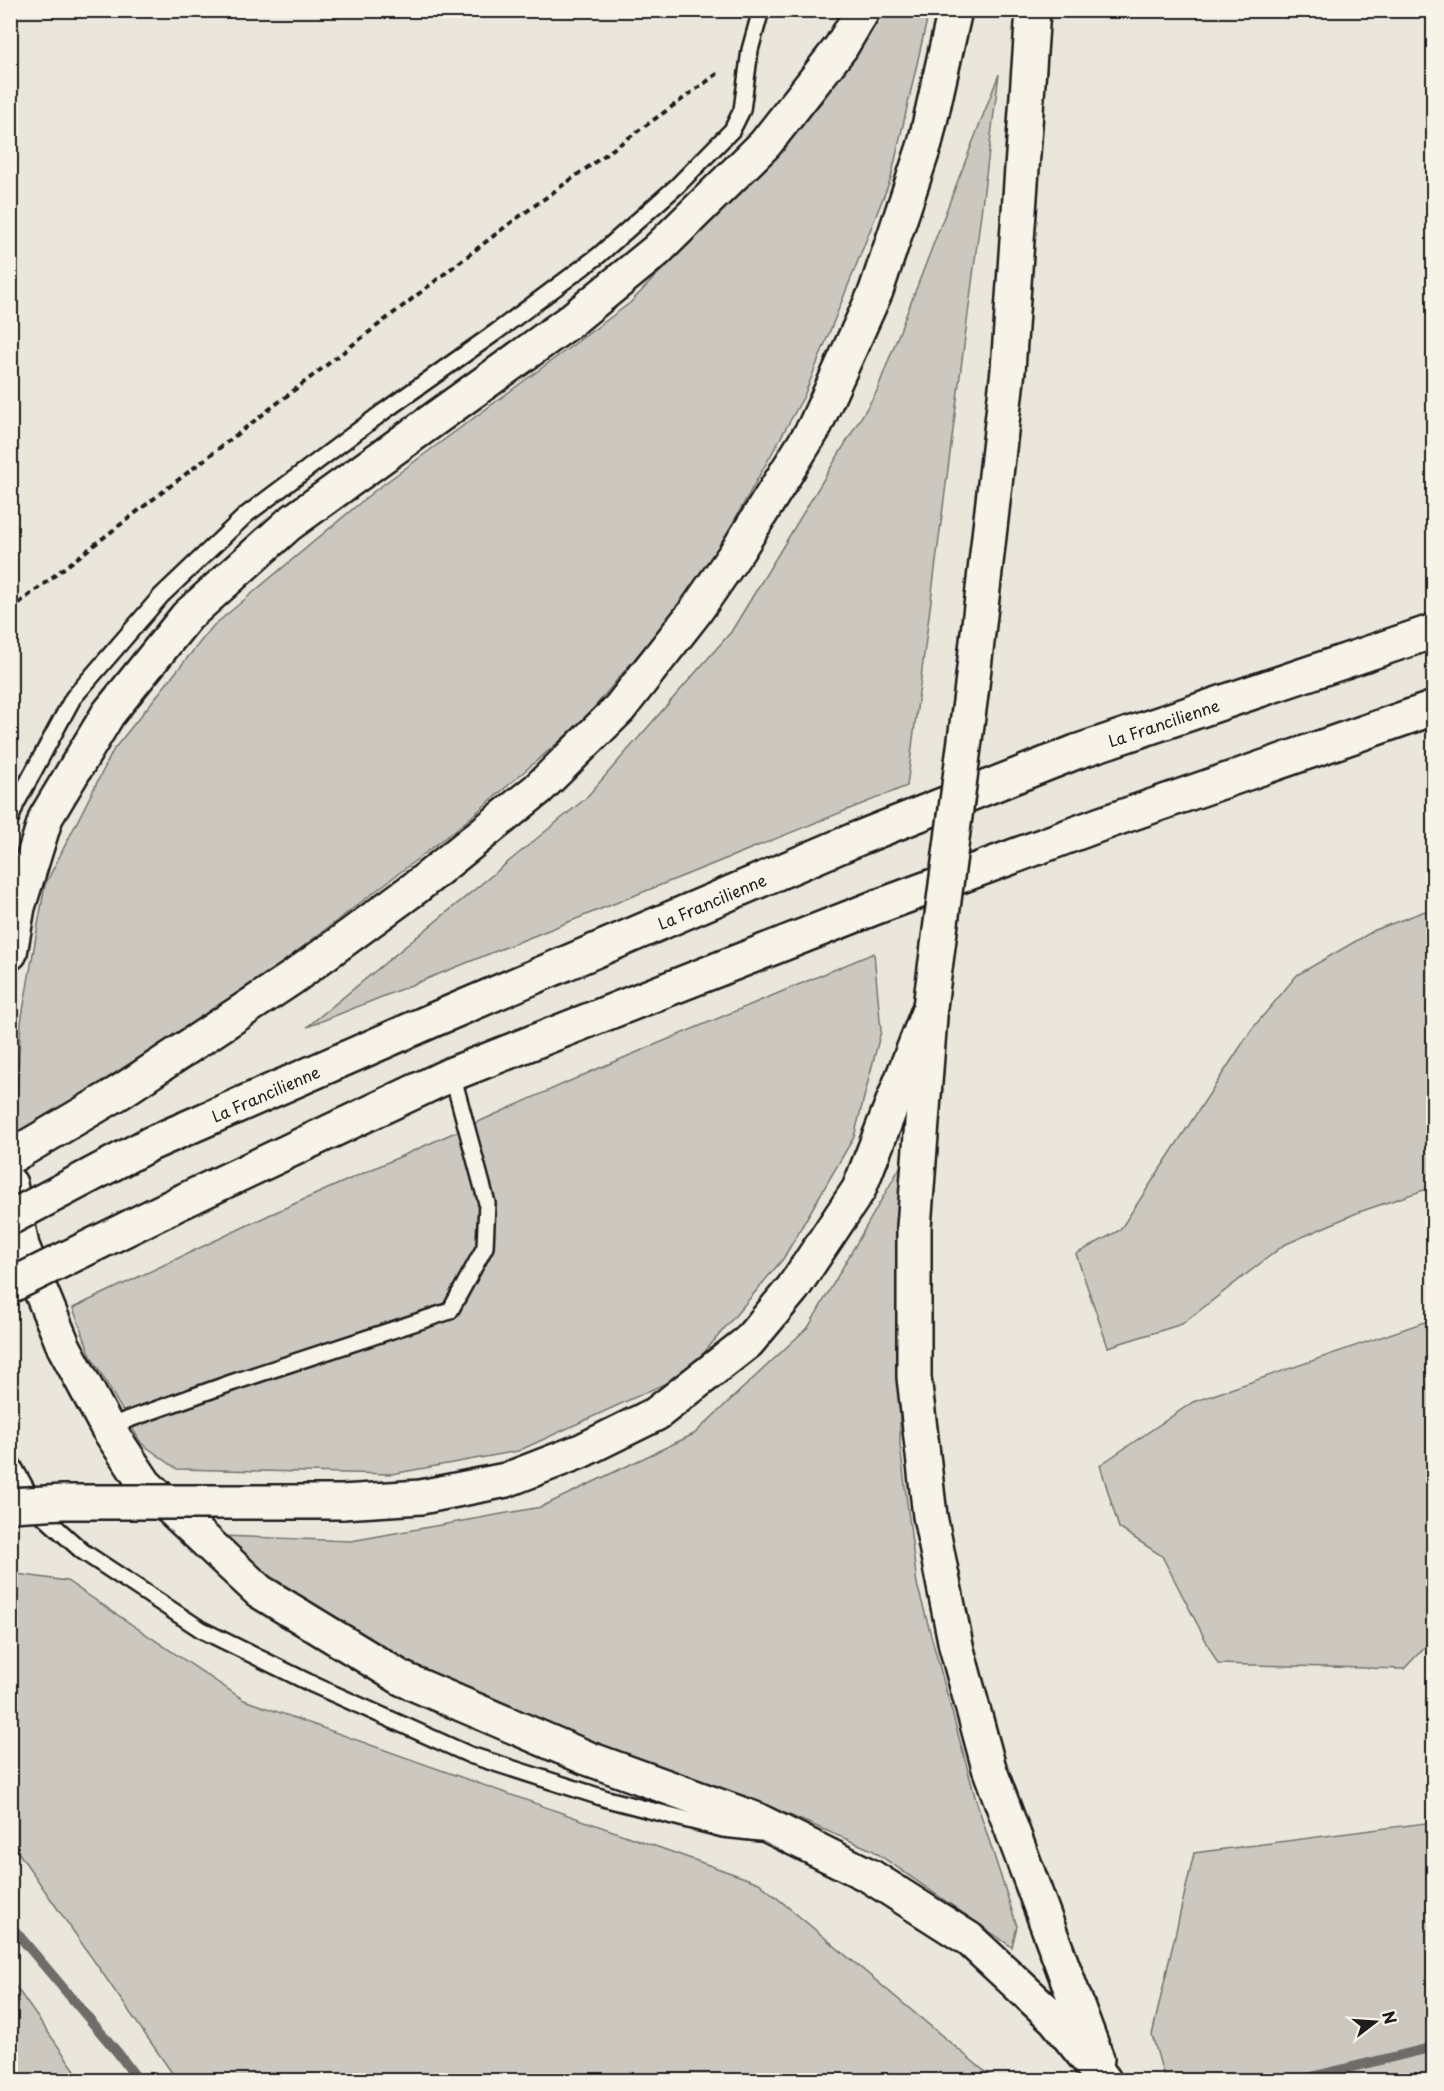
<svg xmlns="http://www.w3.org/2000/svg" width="1444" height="2091" font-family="'Playpen Sans',sans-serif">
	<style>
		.green { fill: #ccc8c0; stroke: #74726e; stroke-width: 1.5 }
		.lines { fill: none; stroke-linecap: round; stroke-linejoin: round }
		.stream { stroke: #6d6c68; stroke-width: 10 }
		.lane-casing { stroke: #1c1c1c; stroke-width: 20 }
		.primary-casing { stroke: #1c1c1c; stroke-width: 38 }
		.highway-casing { stroke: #1c1c1c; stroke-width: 38 }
		.path { stroke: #1c1c1c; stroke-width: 4; stroke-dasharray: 6 4.5; stroke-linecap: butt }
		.lane { stroke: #f7f3e8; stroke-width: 15 }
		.primary { stroke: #f7f3e8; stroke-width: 33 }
		.highway { stroke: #f7f3e8; stroke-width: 33 }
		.primary-bridge-casing { stroke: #1c1c1c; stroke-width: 38; stroke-linecap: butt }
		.highway-bridge-casing { stroke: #1c1c1c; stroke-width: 38; stroke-linecap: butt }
		.primary-bridge { stroke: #f7f3e8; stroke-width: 33 }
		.highway-bridge { stroke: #f7f3e8; stroke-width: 33 }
		.labels { text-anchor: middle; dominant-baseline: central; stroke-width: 4.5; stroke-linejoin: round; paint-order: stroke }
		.street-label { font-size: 16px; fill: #1c1c1c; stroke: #f7f3e8 }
	</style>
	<rect width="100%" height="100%" fill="#eae6dc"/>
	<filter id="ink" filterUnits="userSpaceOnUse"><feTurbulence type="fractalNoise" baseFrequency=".0167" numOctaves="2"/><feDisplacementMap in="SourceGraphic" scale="12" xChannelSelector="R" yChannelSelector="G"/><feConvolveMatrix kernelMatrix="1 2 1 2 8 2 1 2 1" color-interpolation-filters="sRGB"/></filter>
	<g filter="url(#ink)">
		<g class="green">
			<polygon points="883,11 929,11 891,178 804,396 702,578 583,721 463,824 266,975 14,1139 21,1022 45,885 114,749 213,626 373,492 630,303 821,103"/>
			<polygon points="999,74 907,786 307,1027 585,799 731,632 876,393"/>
			<polygon points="1433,908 1433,1187 1359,1212 1284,1245 1182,1324 1108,1347 1076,1254 1120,1230 1252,1029 1297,975 1375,930"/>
			<polygon points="874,953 881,1031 854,1137 783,1259 686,1374 518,1451 392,1474 177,1469 141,1443 91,1356 73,1308 267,1216 597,1069"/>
			<polygon points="906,1157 900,1269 900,1445 917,1584 976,1800 1017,1926 1012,1947 872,1850 742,1795 594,1744 435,1677 274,1583 222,1536 351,1541 541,1507 694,1434 809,1326"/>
			<polygon points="1433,1319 1433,1638 1404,1669 1218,1664 1162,1556 1119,1528 1100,1465 1193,1402"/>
			<polygon points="10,1573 67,1581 244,1700 759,1883 995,2080 177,2080 11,1842"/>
			<polygon points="1433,1822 1433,2080 1165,2080 1152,2035 1194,1853"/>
			<polygon points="11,1980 82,2080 11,2080"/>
		</g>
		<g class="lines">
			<g class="stream">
				<polyline points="10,1925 118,2053 138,2080"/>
				<polyline points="1299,2080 1434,2047"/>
			</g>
			<g class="lane-casing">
				<g id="lane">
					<polyline points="10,820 16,804 73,698 161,596 246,515 383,412 496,332 598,256 677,186 732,130 742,110 750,50 761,10"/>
					<polyline points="107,1427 234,1382 450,1311 485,1247 487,1203 452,1074"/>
					<polyline points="10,1460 40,1513 82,1551 202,1630 314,1685 470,1755 607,1799 723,1829 760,1833"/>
				</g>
			</g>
			<g class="primary-casing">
				<g id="primary">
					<polyline points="1008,370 1033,10"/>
					<polyline points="10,953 18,907 46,817 108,714 187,616 289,524 569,322 656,251 765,144 841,47 863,10"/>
					<polyline points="930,1017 914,1227 914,1377 930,1516 956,1646 989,1768 1097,2059"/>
					<polyline points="10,1184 22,1246 64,1347 107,1427 145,1484 259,1591 403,1679 587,1758 755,1819 870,1876 969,1939 1055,2019 1104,2080"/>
				</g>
			</g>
			<g class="highway-casing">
				<g id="highway">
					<path id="s1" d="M150 1144 433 1020 859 838 1076 752 1434 631"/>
					<polyline points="10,1157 120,1092 292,978 415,888 538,789 619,709 695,612 738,550 814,428 876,291 925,144 955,10"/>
					<polyline points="185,1200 452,1074 874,908 1101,824 1434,708"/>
					<polyline points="342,1502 421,1497 506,1480 581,1451 656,1414 748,1342 793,1288 859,1189 930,1007"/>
				</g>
			</g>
			<polyline class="path" points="10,610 505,227 720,72"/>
			<use href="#lane" class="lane"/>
			<use href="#primary" class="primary"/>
			<use href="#highway" class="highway"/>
			<g class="primary-bridge-casing">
				<polyline id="primary-bridge" points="930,1007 971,694 1008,370"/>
			</g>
			<g class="highway-bridge-casing">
				<g id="highway-bridge">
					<polyline points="10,1218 150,1144"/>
					<polyline points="10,1286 185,1200"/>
					<polyline points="10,1505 63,1502 342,1502"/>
				</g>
			</g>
			<use href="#primary-bridge" class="primary-bridge"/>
			<use href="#highway-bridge" class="highway-bridge"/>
		</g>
	</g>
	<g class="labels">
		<g class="street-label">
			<text stroke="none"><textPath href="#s1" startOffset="1098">La Francilienne</textPath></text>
			<text stroke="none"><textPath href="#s1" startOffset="612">La Francilienne</textPath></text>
			<text stroke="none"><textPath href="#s1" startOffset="126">La Francilienne</textPath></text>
		</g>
	</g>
	<rect width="1444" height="2091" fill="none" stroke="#f7f3e8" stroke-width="36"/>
	<rect x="18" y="18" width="1408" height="2055" fill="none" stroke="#1c1c1c" stroke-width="2" filter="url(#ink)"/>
	<g transform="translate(1375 2022) rotate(73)" stroke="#f7f3e8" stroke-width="4.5" paint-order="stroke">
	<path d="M0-4.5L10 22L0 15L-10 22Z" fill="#1c1c1c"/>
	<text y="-9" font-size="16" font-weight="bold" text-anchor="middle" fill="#1c1c1c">N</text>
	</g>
</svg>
